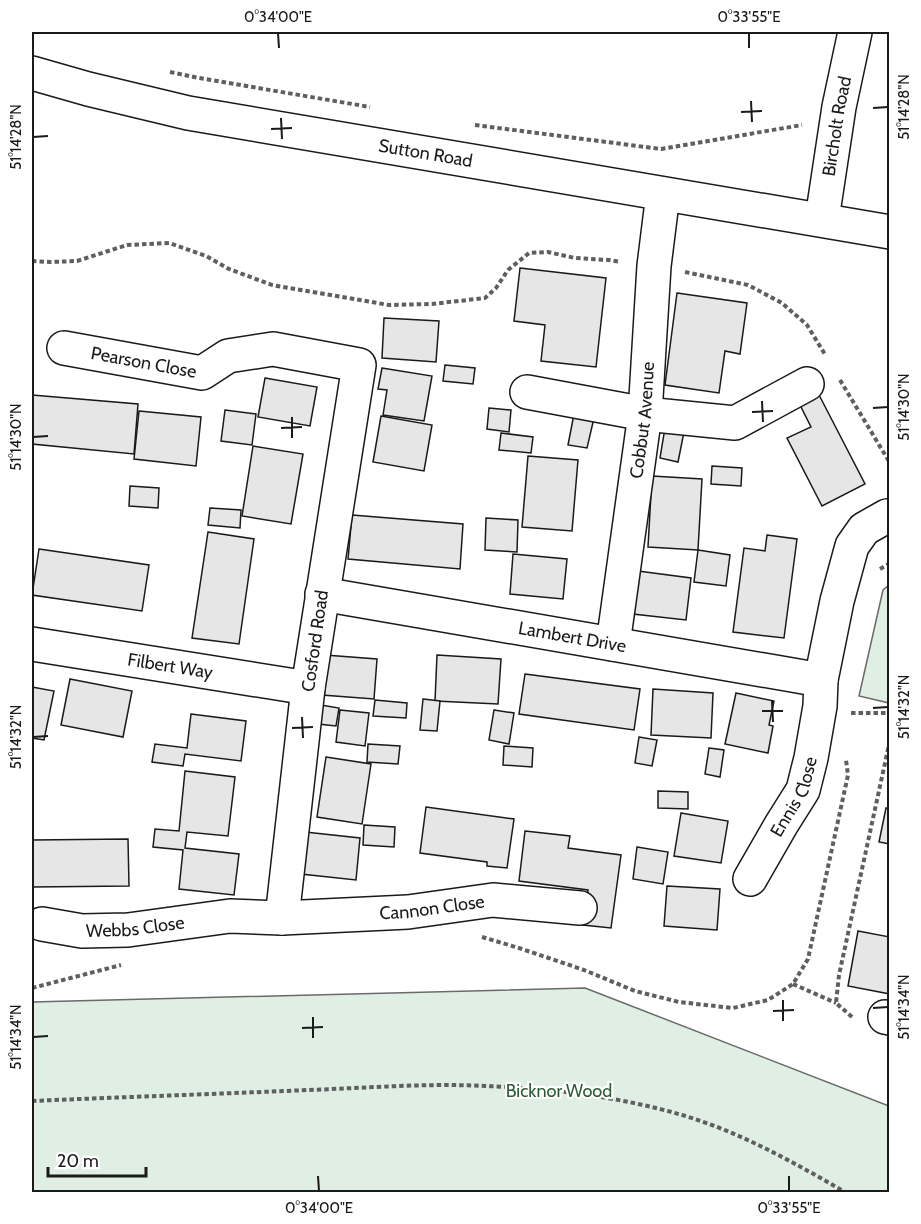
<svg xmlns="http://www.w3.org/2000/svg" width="921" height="1224" font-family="Cabin,sans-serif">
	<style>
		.green { fill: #e0efe3; stroke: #6a6a6a; stroke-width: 1.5 }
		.building { fill: #e6e6e6; stroke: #1a1a1a; stroke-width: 1.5 }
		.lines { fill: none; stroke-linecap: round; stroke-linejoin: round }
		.minor-casing { stroke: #1a1a1a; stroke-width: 36 }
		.major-casing { stroke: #1a1a1a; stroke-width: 36 }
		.path { stroke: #5f5f5f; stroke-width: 4; stroke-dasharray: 4.5 3; stroke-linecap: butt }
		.minor { stroke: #fff; stroke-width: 33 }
		.major { stroke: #fff; stroke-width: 33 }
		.ticks { fill: none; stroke: #1a1a1a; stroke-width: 2 }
		.labels { text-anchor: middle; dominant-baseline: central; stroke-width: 4.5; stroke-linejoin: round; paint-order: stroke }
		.street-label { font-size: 18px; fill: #1a1a1a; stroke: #fff }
		.park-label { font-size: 18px; fill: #2b5a34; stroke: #fff }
		.neatline { fill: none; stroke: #1a1a1a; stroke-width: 2 }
		.ticks-label { font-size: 15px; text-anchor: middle; fill: #1a1a1a }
	</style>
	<rect width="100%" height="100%" fill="#fff"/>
	<g class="green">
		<polygon points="889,585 889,703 859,696 883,590"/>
		<polygon points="585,988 889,1106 889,1192 32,1192 32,1002"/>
	</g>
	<g class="building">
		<polygon points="520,268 606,278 596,367 541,361 545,325 514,321"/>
		<polygon points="677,293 747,303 740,354 725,351 719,393 665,385"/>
		<polygon points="384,318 439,321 436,362 382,358"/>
		<polygon points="445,365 475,368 473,384 443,381"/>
		<polygon points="382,368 432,376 424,421 383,415 387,390 378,389"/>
		<polygon points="265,378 317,387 310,426 258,417"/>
		<polygon points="817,391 865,484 822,506 787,438 811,427 798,401"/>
		<polygon points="32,395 138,404 134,454 32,444"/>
		<polygon points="489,408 511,410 509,432 487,429"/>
		<polygon points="225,410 256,414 252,445 221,441"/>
		<polygon points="139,411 201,417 196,466 134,459"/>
		<polygon points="574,414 594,418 587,448 568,445"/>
		<polygon points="381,416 432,425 424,471 373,462"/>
		<polygon points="665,428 684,432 678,462 660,458"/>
		<polygon points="501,433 533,437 531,453 499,450"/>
		<polygon points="253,446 303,454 291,524 242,516"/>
		<polygon points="528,456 578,460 572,531 522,527"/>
		<polygon points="712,466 742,468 741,486 711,484"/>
		<polygon points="652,476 702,479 698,550 648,547"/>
		<polygon points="130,486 159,488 158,508 129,506"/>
		<polygon points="210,508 241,510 240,528 208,525"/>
		<polygon points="352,515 463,524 460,569 348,559"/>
		<polygon points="486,518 518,520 517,552 485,550"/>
		<polygon points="208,532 254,539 239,644 192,638"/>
		<polygon points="767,535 797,539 784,638 733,632 744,548 765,551"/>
		<polygon points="39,549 149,565 142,611 32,595"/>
		<polygon points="698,550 730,555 726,586 694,582"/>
		<polygon points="513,554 567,559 563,599 510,594"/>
		<polygon points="638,571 691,578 686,620 633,614"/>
		<polygon points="325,655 377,659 374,699 322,695"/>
		<polygon points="437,655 501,659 498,704 435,701"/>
		<polygon points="525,674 640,689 634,730 519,714"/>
		<polygon points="70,679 132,691 123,737 61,725"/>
		<polygon points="32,687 54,691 44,740 32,738"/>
		<polygon points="653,689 713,693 711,738 651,735"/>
		<polygon points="736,693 774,701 769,725 773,726 768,753 725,744"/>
		<polygon points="423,699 440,701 437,731 420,730"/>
		<polygon points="375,700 407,703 406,718 373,716"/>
		<polygon points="321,705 339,708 336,726 318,724"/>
		<polygon points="340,710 369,713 365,746 336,742"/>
		<polygon points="494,710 514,713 509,744 489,740"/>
		<polygon points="191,714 246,721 241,761 185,754 183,766 152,762 155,744 187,748"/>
		<polygon points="639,737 657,740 652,766 635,763"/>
		<polygon points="368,744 400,746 398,764 367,762"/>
		<polygon points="504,746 533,748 532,767 503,765"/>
		<polygon points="709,748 724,750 720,777 705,774"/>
		<polygon points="326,757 371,764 362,824 317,817"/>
		<polygon points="185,771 235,777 228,836 187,832 185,848 239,854 234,895 179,889 183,850 153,847 155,829 179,831"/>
		<polygon points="658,791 688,792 688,809 658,808"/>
		<polygon points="426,807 514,819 507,868 487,866 487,862 420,853"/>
		<polygon points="886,808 890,809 890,844 879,842"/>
		<polygon points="681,813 728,821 721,863 674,856"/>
		<polygon points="364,825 395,827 394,847 363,845"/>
		<polygon points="525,831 570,836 568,848 621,855 611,928 583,925 588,890 519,881"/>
		<polygon points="305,832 360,838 356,880 301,874"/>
		<polygon points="128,839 129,886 32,887 32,840"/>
		<polygon points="637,847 668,852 663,884 633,879"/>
		<polygon points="667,886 720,889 717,930 664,926"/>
		<polygon points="858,931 890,937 890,994 848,986"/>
	</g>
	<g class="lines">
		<g class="minor-casing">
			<g id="minor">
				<path id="s1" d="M822 219 839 107 855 32"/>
				<path id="s2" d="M64 348 202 373 228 356 273 349 359 365 308 688 282 918"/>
				<polyline points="527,392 645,414 735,423 807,384"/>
				<path id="s3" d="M322 594 821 680"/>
				<path id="s4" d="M32 644 308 688"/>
				<path id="s5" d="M613 644 645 414 654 266 663 194"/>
				<path id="s6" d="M750 879 781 825 803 790 811 758 820 706 821 680 837 601 852 546 864 529 887 516"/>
				<path id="s7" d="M42 924 82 931 128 930 230 916 282 918 408 912 493 900 580 908"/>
				<polyline points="885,1017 890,1018"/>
			</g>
		</g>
		<g class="major-casing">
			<g id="major">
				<path id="s8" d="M32 73 88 89 188 113 890 232"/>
			</g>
		</g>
		<g class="path">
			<polyline points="170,72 199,78 370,107"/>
			<polyline points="475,125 661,149 802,125"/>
			<polyline points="32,261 50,262 77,261 127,245 169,243 206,256 229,269 272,285 389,305 432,304 485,298 496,288 508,270 529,253 548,252 575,258 609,260 621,262"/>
			<polyline points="685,272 748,285 782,303 807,325 826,356"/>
			<polyline points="840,380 890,463"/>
			<polyline points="880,569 890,563"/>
			<polyline points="851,713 890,713"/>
			<polyline points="482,937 519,948 584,970 635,991 679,1002 733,1008 768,1000 793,984 808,959 848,775 846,760"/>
			<polyline points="793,984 836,1003"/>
			<polyline points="32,988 121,965"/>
			<polyline points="852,1017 836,1003 839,975 890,740"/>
			<path d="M32 1101C124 1097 216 1094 308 1090 367 1088 426 1083 485 1086 548 1088 621 1097 682 1115 740 1132 793 1162 845 1192"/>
		</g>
		<use href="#minor" class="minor"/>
		<use href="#major" class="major"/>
	</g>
	<path class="ticks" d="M278 33 279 48M749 33V48M751 101 752 122M873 108 888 107M741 112 762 111M281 118 282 139M271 129 292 128M33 137 48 136M762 401 763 422M873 408 888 407M752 412 773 411M292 417V438M281 428 302 427M33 437 48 436M772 701 773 722M873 708 888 707M762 711H783M302 717 303 738M292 728 313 727M33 737 48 736M783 1000V1021M873 1008 888 1007M773 1011 794 1010M313 1017V1038M302 1028 323 1027M33 1037 48 1036M318 1176 319 1191M789 1176V1191"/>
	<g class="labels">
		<g class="street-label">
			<text stroke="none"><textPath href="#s1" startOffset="94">Bircholt Road</textPath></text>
			<text stroke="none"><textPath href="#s8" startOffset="402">Sutton Road</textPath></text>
			<text stroke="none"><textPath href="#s2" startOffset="81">Pearson Close</textPath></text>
			<text stroke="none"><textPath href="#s5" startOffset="226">Cobbut Avenue</textPath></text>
			<text stroke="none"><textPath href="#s3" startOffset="254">Lambert Drive</textPath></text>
			<text transform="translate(315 641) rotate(-82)">Cosford Road</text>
			<text stroke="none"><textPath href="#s4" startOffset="140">Filbert Way</textPath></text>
			<text stroke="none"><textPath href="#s6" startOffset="94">Ennis Close</textPath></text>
			<text stroke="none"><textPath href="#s7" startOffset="392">Cannon Close</textPath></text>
			<text stroke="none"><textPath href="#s7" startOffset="94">Webbs Close</textPath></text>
		</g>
		<g class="park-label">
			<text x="559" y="1091">Bicknor Wood</text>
		</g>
	</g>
	<rect width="921" height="1224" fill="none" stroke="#ffffff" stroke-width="66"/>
	<path d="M48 1167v9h98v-9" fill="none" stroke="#1a1a1a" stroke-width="3"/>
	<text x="57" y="1167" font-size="18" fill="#1a1a1a" stroke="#ffffff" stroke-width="4.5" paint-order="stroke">20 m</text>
	<rect x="33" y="33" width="855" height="1158" class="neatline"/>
	<g class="ticks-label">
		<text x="278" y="22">0°34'00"E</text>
		<text x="749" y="22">0°33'55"E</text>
		<text transform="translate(904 107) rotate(-90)" y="5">51°14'28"N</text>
		<text transform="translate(16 137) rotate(-90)" y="5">51°14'28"N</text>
		<text transform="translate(904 407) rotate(-90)" y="5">51°14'30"N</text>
		<text transform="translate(16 437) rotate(-90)" y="5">51°14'30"N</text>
		<text transform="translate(904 707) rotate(-90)" y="5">51°14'32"N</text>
		<text transform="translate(16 737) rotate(-90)" y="5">51°14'32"N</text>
		<text transform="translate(904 1007) rotate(-90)" y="5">51°14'34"N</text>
		<text transform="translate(16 1037) rotate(-90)" y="5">51°14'34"N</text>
		<text x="319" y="1213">0°34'00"E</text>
		<text x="789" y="1213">0°33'55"E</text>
	</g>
</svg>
